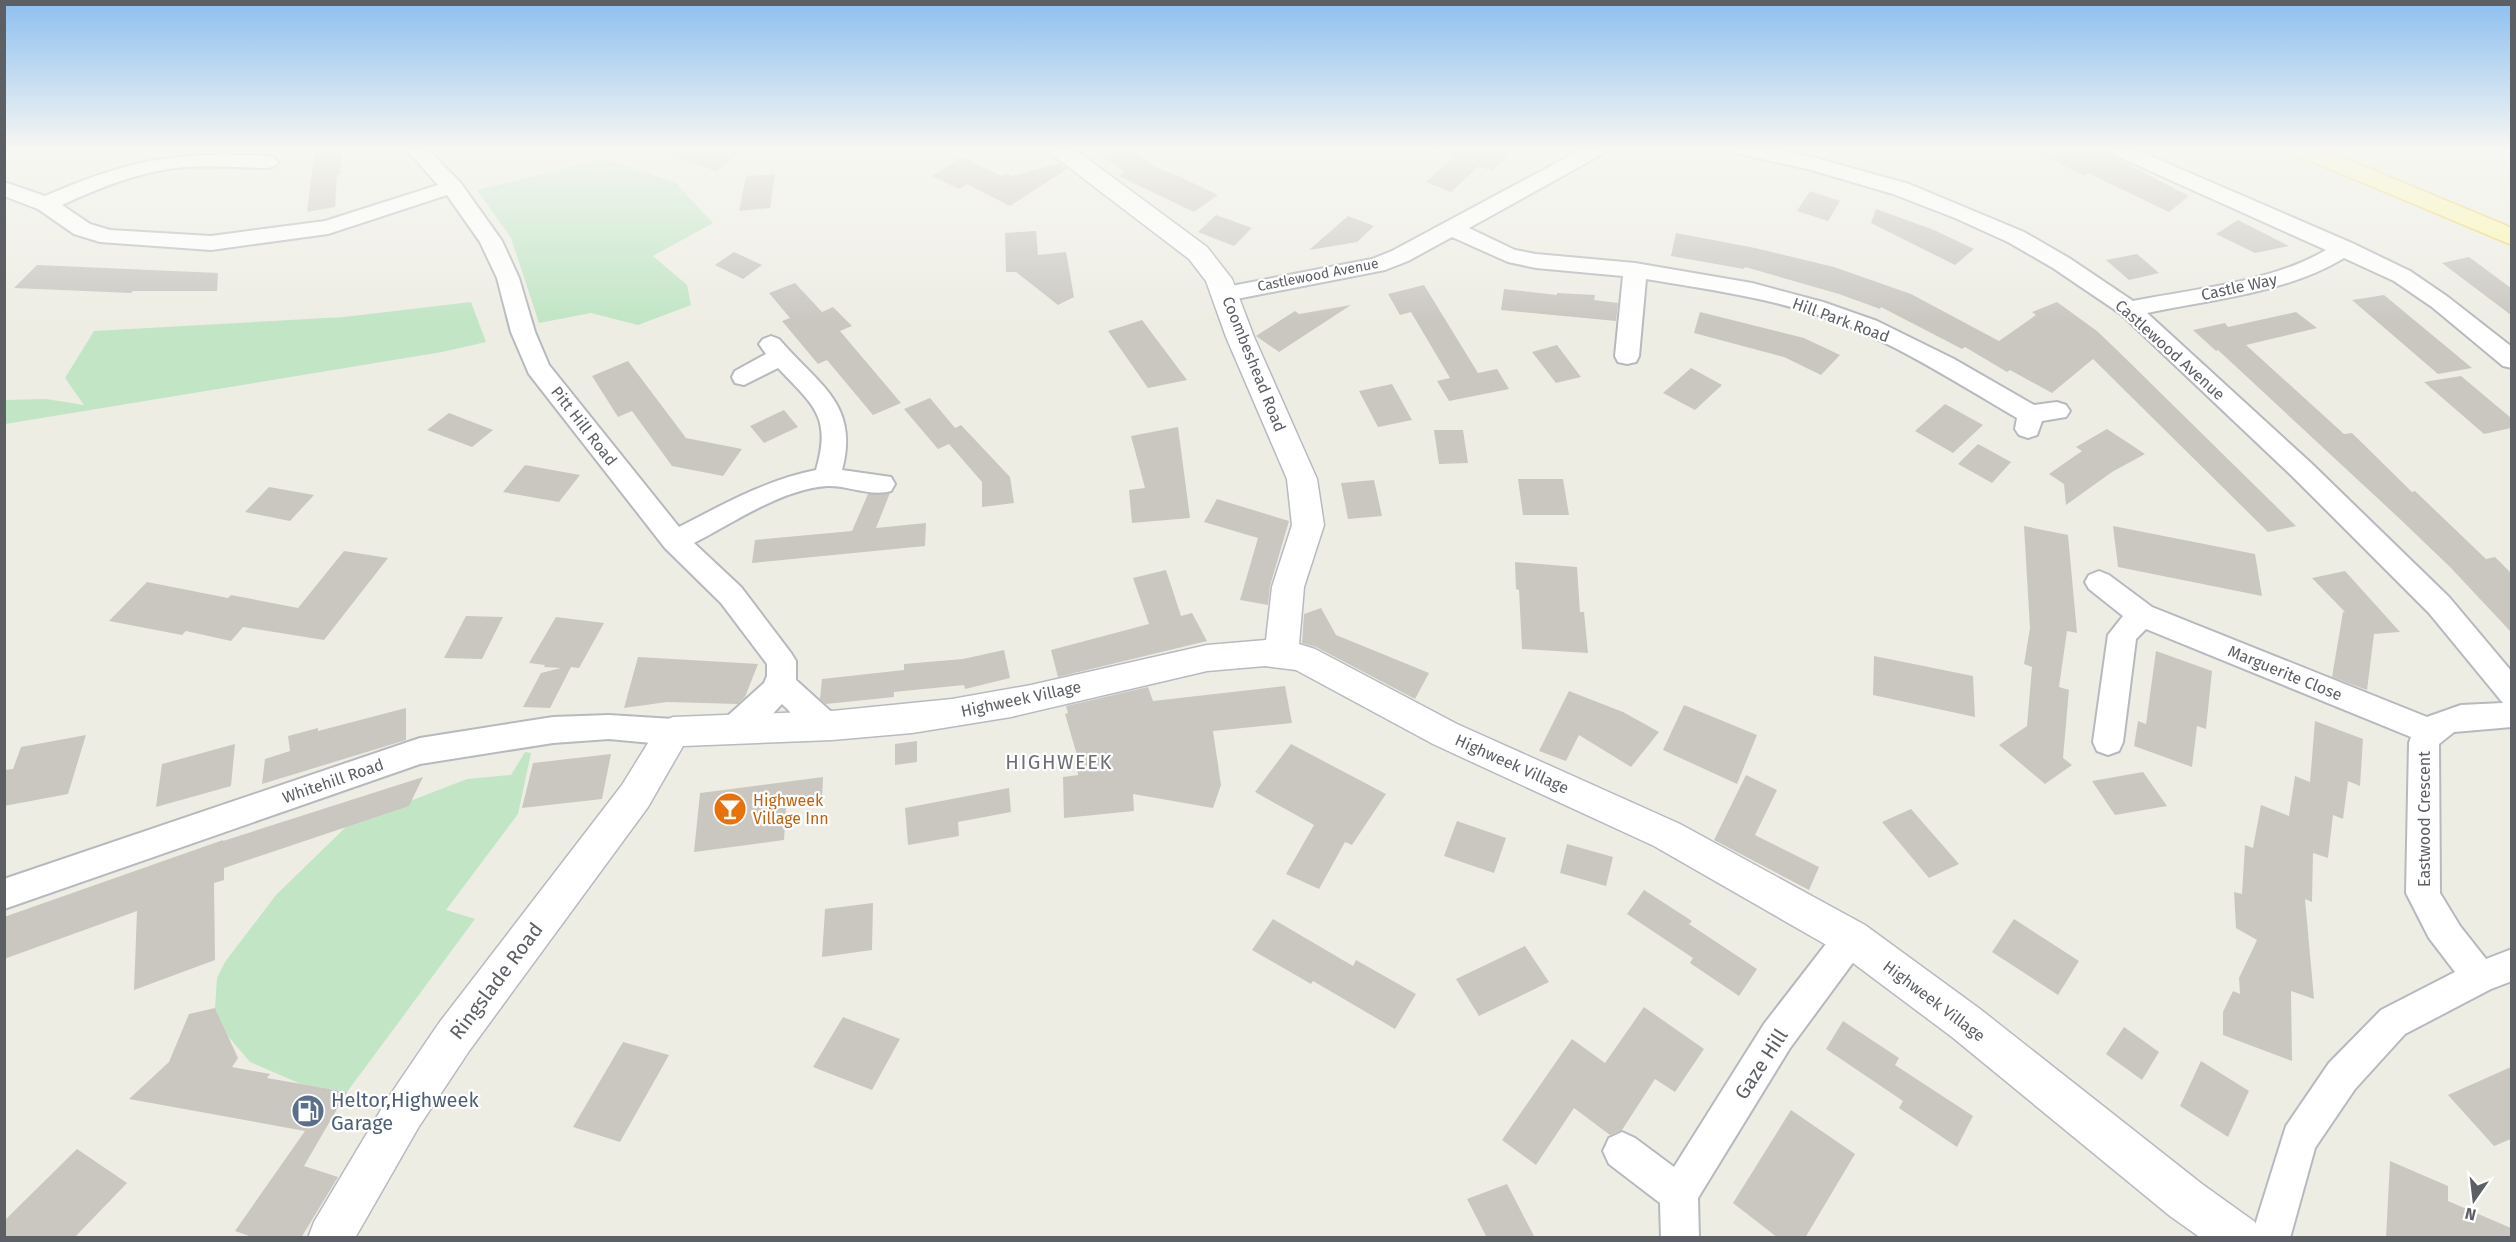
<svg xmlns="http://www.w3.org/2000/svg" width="2516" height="1242" font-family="'Fira Sans',sans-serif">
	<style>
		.green { fill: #c1e5c5 }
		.building { fill: #cac7c1 }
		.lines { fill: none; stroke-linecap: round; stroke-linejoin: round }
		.street-casing { stroke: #b6b9be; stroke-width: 4 }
		.secondary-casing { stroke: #b7bac0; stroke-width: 3 }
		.primary-casing { stroke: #ecd25f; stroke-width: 3 }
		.street { fill: #fff; fill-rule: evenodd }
		.secondary { fill: #fff; fill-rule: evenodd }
		.primary { fill: #fcf7ab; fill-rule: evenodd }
		.labels { text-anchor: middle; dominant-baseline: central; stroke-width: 4.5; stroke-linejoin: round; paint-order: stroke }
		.far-street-label { font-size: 14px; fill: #5c5f64; stroke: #fff }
		.street-label { font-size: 16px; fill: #5c5f64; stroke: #fff }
		.food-label { font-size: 16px; fill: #c56008; stroke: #fff; text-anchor: start }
		.quarter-label { font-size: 20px; letter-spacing: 1.5px; fill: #6d7176; stroke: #fff }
		.near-street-label { font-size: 20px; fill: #5c5f64; stroke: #fff }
		.near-service-label { font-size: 20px; fill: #4e5e75; stroke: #fff; text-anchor: start }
	</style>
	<rect width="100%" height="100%" fill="#eeede4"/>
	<g class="green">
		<polygon points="604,159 675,182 713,223 653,256 687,285 691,305 638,325 591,313 539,323 511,238 477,190"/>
		<polygon points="471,302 486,342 442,352 5,424 5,400 46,399 84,405 65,378 94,331 344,317"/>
		<polygon points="525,752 531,753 518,814 446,910 475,919 347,1092 301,1084 250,1062 228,1036 215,1008 217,978 225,962 276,895 348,825 467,779 511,775"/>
	</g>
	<g class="building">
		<polygon points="315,148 343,148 340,175 337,175 335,207 307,212"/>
		<polygon points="659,148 747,148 716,171 658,152"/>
		<polygon points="1089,148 1127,148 1159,169 1174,174 1218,195 1194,212 1119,176 1124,171"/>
		<polygon points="1438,148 1516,148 1492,171 1479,166 1451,192 1426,182 1454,156 1437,150"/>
		<polygon points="2027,148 2103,148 2107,154 2189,196 2169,212 2088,173 2085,176"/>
		<polygon points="962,157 1002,176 1006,174 1012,176 1059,163 1067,169 1010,206 967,184 959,189 932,176"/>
		<polygon points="775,174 770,208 739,211 746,176"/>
		<polygon points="1810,191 1840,201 1828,221 1797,211"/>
		<polygon points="1876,209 1934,230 1974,249 1955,265 1871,223"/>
		<polygon points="1216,215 1252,228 1234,246 1198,232"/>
		<polygon points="1348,216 1374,226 1357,242 1309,250"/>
		<polygon points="2238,220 2289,246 2255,253 2216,234"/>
		<polygon points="1036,231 1038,255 1066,252 1074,297 1058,305 1016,272 1006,272 1005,233"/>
		<polygon points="1676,233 1755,248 1834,267 1911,294 1999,341 2036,315 2032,312 2057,302 2097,331 2119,352 2296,526 2268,532 2093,359 2052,393 2010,370 2007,372 1965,347 1962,349 1881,307 1880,309 1839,294 1745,267 1744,269 1671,256"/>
		<polygon points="734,252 762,265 743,279 715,265"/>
		<polygon points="2137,254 2159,273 2129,280 2106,260"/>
		<polygon points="2469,257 2511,288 2511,315 2442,263"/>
		<polygon points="37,265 218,273 217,291 133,291 131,293 14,288"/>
		<polygon points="795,283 822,312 833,307 852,326 840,331 901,403 873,415 827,360 818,364 782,321 790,318 769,293"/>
		<polygon points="1424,285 1478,373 1497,369 1509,389 1449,401 1437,381 1450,378 1411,312 1400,315 1388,294"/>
		<polygon points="1504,289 1557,295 1557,293 1595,295 1594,300 1618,303 1616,321 1501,310"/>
		<polygon points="2384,295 2472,368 2438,374 2352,300"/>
		<polygon points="1351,305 1279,352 1256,336 1295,311 1299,314"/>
		<polygon points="1700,312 1804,338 1840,355 1821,375 1784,357 1694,333"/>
		<polygon points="2296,312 2317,328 2246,345 2344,434 2352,433 2412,492 2415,491 2486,559 2495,557 2511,573 2511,632 2450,567 2401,520 2218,350 2216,351 2193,330 2225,323 2228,327"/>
		<polygon points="1142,320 1187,380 1148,388 1108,331"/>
		<polygon points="1557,345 1581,377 1556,383 1532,352"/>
		<polygon points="628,361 686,438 742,449 723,476 672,466 632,411 618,417 592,376"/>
		<polygon points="1691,368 1722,385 1695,410 1663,393"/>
		<polygon points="2461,376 2511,418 2511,428 2484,434 2424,382"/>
		<polygon points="1392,384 1412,420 1378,427 1359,391"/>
		<polygon points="930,398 955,428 961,425 1010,477 1014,503 982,507 982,482 949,444 938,449 904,409"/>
		<polygon points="1945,404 1983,425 1953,453 1915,431"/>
		<polygon points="784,410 798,427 764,443 750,426"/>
		<polygon points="449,413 493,430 472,447 427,430"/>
		<polygon points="1178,427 1190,518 1132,523 1129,490 1145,488 1131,436"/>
		<polygon points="2107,429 2145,454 2112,472 2066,505 2064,484 2049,474 2082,451 2076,447"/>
		<polygon points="1434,430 1463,430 1468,463 1439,464"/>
		<polygon points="1978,444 2011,462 1992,483 1958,464"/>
		<polygon points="525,465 580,475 559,502 503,492"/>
		<polygon points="1518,479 1563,479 1569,515 1523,515"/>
		<polygon points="1374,480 1382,516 1348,519 1341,483"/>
		<polygon points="269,487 314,495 290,521 245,512"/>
		<polygon points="890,493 876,528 926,523 925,546 752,563 755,540 852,531 868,494"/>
		<polygon points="1217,499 1289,521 1270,586 1268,605 1240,600 1258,538 1204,522"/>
		<polygon points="2024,526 2068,535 2077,633 2067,631 2059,687 2069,690 2063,758 2072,765 2045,784 1999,745 2027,726 2032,667 2024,664 2030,628"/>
		<polygon points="2113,526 2255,554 2262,596 2118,567"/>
		<polygon points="344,551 388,558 324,640 243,627 231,641 186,631 182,635 109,621 147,582 228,598 231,595 298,608"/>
		<polygon points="1515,562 1577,567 1580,612 1584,612 1588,653 1522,649 1519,590 1516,589"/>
		<polygon points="1166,570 1181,616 1192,613 1207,641 1058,677 1051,650 1149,624 1133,578"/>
		<polygon points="2345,571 2400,632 2374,634 2367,690 2332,677 2343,612 2345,612 2312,578"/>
		<polygon points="1321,608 1336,635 1429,673 1415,699 1316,647 1302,643 1304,614"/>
		<polygon points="466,616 503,617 482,659 444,658"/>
		<polygon points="556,617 604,623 579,668 571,667 550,708 523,707 541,673 561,668 544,667 545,665 529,663"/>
		<polygon points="1004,650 1010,678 965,689 964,685 894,692 894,697 826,704 820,699 822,679 904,670 904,664 963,659"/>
		<polygon points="2156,651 2212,671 2206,729 2197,726 2192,767 2134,746 2138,721 2146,724"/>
		<polygon points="1874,656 1973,676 1975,717 1873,695"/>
		<polygon points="638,657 690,660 758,664 745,697 738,704 667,702 624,708"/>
		<polygon points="1285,686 1292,723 1213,731 1221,785 1213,808 1133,794 1134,811 1064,818 1063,777 1078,775 1076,762 1079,762 1065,714 1068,713 1066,706 1148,687 1153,701"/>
		<polygon points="1569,691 1623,712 1659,732 1631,767 1579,735 1566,761 1539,751"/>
		<polygon points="1684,705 1757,735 1737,784 1663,750"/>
		<polygon points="406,708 406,740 262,784 265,759 290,751 288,736 318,728 318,731"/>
		<polygon points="2315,721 2363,739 2360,786 2348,781 2343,819 2333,815 2328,858 2313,853 2312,902 2305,899 2314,999 2291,991 2292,1061 2223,1035 2223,1012 2233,991 2240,994 2239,978 2257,940 2236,928 2234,892 2242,894 2245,845 2253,848 2261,805 2289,816 2295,776 2310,782"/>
		<polygon points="86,735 68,794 4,806 4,770 13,769 21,747"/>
		<polygon points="917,741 917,762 895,765 895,744"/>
		<polygon points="235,744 231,786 156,807 162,764"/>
		<polygon points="1291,744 1386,794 1352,845 1345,842 1319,889 1286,874 1314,825 1255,792"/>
		<polygon points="611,754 602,799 522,808 533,763"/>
		<polygon points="2143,772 2167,806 2115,815 2092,781"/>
		<polygon points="1746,775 1777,790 1755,835 1819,867 1809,890 1714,840"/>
		<polygon points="423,777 409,806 224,868 224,880 214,883 215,960 134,990 137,911 4,959 4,917 223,840 223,841"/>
		<polygon points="823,777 822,803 786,807 784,840 694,852 700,793"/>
		<polygon points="1009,788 1011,812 958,822 959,836 908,845 905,808"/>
		<polygon points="1911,809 1959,864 1929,878 1882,822"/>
		<polygon points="1457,821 1506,838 1494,873 1444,856"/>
		<polygon points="1567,844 1613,857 1606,886 1560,873"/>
		<polygon points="1644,890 1692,921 1689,924 1757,969 1739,996 1690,963 1693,958 1627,914"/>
		<polygon points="873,903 872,950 822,957 825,909"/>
		<polygon points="1273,919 1353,966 1356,960 1416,994 1395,1029 1313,981 1311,984 1252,950"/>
		<polygon points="2014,919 2079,961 2058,995 1992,952"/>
		<polygon points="1525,946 1549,982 1479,1016 1456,979"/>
		<polygon points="1644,1007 1704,1049 1675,1092 1655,1079 1622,1130 1610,1135 1574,1108 1536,1165 1502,1140 1572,1039 1605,1063"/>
		<polygon points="215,1008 238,1058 232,1067 270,1074 267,1078 347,1092 304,1166 338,1177 301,1238 255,1238 235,1231 305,1131 129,1099 169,1062 189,1014"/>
		<polygon points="843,1017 900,1039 872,1090 813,1067"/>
		<polygon points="1843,1021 1899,1058 1895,1065 1973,1116 1957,1147 1899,1108 1903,1101 1826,1049"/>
		<polygon points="2124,1027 2159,1052 2142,1080 2106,1054"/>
		<polygon points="623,1042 669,1055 620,1142 573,1127"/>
		<polygon points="2201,1061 2249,1091 2228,1137 2180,1106"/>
		<polygon points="2511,1067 2511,1139 2494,1146 2448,1095"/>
		<polygon points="1791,1110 1855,1154 1805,1238 1778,1238 1733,1203"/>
		<polygon points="77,1149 127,1183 74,1238 4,1238 4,1221"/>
		<polygon points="2390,1161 2448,1186 2448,1201 2511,1228 2511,1238 2386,1238"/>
		<polygon points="1507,1184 1535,1238 1487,1238 1467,1199"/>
	</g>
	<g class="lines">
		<g class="street-casing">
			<g id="street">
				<path d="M405 148H426L460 182 502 241 519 278 535 332 549 365 679 527C724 504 766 480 816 470 832 416 813 405 778 368L744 385 735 383 732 377 735 371 766 354 759 344 763 339 771 336 779 339C817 384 860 403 842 470L891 477 895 484 891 491C870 497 848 485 827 486 782 489 733 523 694 543L741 587 791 653 796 661V680L837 717 841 726 837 735C814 743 798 719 782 704 767 720 745 747 722 739L718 730 722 721 764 683 767 676V664L721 603 665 548 529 374 511 332 497 278 480 242 447 195 328 234 211 250 100 242 74 234 38 209 4 196V182L45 196C109 168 164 152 234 155 248 155 262 154 275 158L278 162 275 166 268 168C240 168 212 165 185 167 141 171 101 187 62 205L90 224 110 230 211 236 325 221 438 185Z"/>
				<path d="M1584 148H1609L1606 152 1469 228 1515 250 1536 254 1635 263 1752 283 1823 302 1877 321 1954 359 2034 405 2057 402 2066 405 2070 411 2066 417 2042 421 2037 435 2028 438 2019 435 2015 429 2017 418C1966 388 1915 356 1862 332 1794 301 1718 291 1646 279L1639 356 1636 362 1627 364 1618 362 1615 356 1623 276 1536 268 1508 262 1452 237 1408 261 1385 270 1226 301 1218 299 1214 294 1218 289 1226 287 1372 259 1392 251Z"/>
				<path d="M1727 148H1767L1812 157 1909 184 2024 232 2069 258 2133 301C2195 289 2272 282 2326 250L2108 152 2105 148H2132L2352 243 2410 271 2448 297 2512 347V368L2503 366 2432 307 2394 281 2344 258C2286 293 2213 299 2147 313L2311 463 2449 597 2512 672V727L2454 732 2439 744 2440 893 2460 926 2486 959 2512 949V981L2491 989 2405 1034 2355 1089 2315 1148 2290 1238H2251L2286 1126 2329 1063 2381 1010 2455 972 2429 938 2406 893 2409 743 2411 737 2146 629 2136 639 2123 742 2119 751 2108 755 2097 751 2093 742 2108 635 2123 616 2089 589 2085 582 2089 575 2099 571 2109 575 2152 607 2427 717 2461 705 2503 703 2429 613 2293 477 2121 314 2053 268 2008 242 1955 218 1893 194 1808 169 1730 152Z"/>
				<polygon points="609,715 673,719 684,723 688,732 684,741 673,745 609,739 553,743 420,764 4,909 4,879 420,738 553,717"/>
				<polygon points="1851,922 1863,927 1868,938 1863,949 1790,1048 1698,1198 1699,1238 1661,1238 1660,1203 1609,1164 1603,1151 1609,1138 1622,1132 1635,1138 1674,1167 1764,1024 1839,927"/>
			</g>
		</g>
		<g class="secondary-casing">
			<polygon id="secondary" points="1046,148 1073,148 1207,247 1232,279 1254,337 1317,479 1324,525 1304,587 1299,644 1315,649 1457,724 1680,824 1865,925 1980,1009 2202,1184 2255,1222 2261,1238 2201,1238 2170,1216 1952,1037 1837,951 1654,846 1433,744 1296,670 1265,666 1207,671 1011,717 912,733 832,740 683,746 648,807 469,1051 418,1128 355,1238 308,1238 314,1222 388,1098 439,1023 622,785 661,722 673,717 832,711 952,699 1031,685 1207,645 1266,640 1272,587 1292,525 1287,479 1226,337 1206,281 1189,259 1050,153"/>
		</g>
		<g class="primary-casing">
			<polygon id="primary" points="2288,148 2320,148 2512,228 2512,245 2292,153"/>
		</g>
		<use href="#street" class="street"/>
		<use href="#secondary" class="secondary"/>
		<use href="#primary" class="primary"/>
	</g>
	<linearGradient id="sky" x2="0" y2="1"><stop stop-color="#8dbff0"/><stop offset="0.46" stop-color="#f7f7f3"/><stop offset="1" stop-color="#f7f7f3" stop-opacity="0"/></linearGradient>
	<rect width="2516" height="322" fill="url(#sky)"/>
	<defs>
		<g id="bar-disc" transform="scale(1.725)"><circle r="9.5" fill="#e8710a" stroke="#fff"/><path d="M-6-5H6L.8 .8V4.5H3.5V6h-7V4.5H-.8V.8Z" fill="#fff"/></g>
		<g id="fuel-disc" transform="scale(1.725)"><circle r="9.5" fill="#5c6f8a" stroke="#fff"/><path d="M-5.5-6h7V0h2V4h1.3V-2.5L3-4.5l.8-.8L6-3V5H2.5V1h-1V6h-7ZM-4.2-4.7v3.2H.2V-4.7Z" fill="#fff"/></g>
	</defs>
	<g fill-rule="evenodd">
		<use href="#bar-disc" x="730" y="809"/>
		<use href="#fuel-disc" x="308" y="1111"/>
	</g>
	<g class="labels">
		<g class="far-street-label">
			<text transform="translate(1318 275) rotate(-11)">Castlewood Avenue</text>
		</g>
		<g class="street-label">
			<text transform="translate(2239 287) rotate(-12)">Castle Way</text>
			<text transform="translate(1841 320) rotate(20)">Hill Park Road</text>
			<text transform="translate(2170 350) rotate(42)">Castlewood Avenue</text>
			<text transform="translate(1254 364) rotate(68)">Coombeshead Road</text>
			<text transform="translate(584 426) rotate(52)">Pitt Hill Road</text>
			<text transform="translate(2285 673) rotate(22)">Marguerite Close</text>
			<text transform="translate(1021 699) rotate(-12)">Highweek Village</text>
			<text transform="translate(1512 764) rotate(24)">Highweek Village</text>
			<text transform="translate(333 781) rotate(-19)">Whitehill Road</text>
			<text transform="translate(2424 819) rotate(-90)">Eastwood Crescent</text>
			<text transform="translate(1934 1001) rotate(37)">Highweek Village</text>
		</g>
		<g class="food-label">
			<text x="753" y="800">Highweek<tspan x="753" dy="18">Village Inn</tspan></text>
		</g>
		<g class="quarter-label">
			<text x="1059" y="762">HIGHWEEK</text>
		</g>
		<g class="near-street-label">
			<text transform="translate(496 981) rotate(-53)">Ringslade Road</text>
			<text transform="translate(1761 1064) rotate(-57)">Gaze Hill</text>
		</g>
		<g class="near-service-label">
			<text x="331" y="1100">Heltor,Highweek<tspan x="331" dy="23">Garage</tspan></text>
		</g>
	</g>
	<rect width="2516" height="1242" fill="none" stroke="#5c5f64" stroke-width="12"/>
	<g transform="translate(2474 1200) rotate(194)" stroke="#ffffff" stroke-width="4.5" paint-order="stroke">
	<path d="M0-4.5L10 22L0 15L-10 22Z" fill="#5c5f64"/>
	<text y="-9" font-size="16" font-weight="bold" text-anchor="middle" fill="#5c5f64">N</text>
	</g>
</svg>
